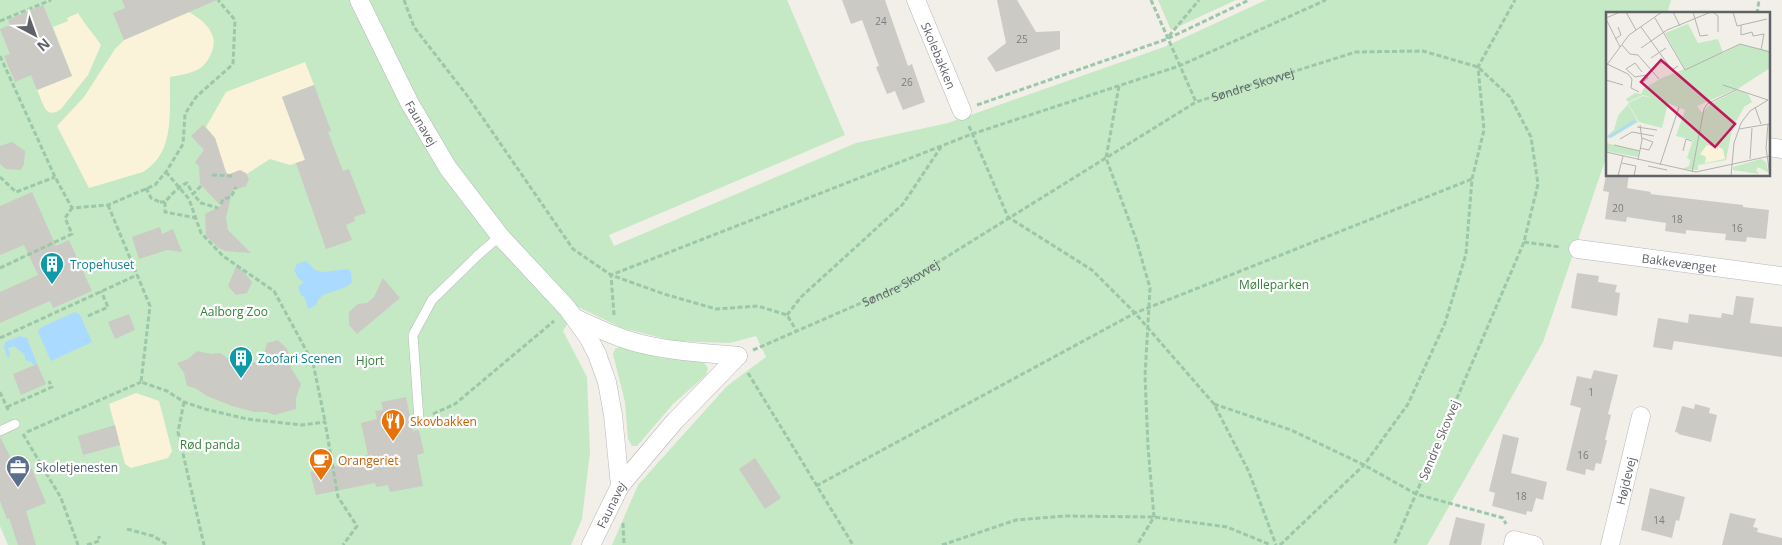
<svg xmlns="http://www.w3.org/2000/svg" width="1782" height="545" font-family="'Open Sans',sans-serif">
	<style>
		.green { fill: #c5e8c5 }
		.sand { fill: #fbf3d9 }
		.water { fill: #aadaff }
		.building { fill: #cccac5 }
		.lines { fill: none; stroke-linecap: round; stroke-linejoin: round }
		.lane-casing { stroke: #b5b8bc; stroke-width: 10 }
		.street-casing { stroke: #b5b8bc; stroke-width: 19 }
		.path { stroke: #9cc7a9; stroke-width: 3; stroke-dasharray: 5 2.5; stroke-linecap: butt }
		.lane { stroke: #fff; stroke-width: 9 }
		.street { stroke: #fff; stroke-width: 18 }
		.path-bridge { stroke: #9cc7a9; stroke-width: 3; stroke-dasharray: 5 2.5; stroke-linecap: butt }
		.labels { text-anchor: middle; dominant-baseline: central; stroke-width: 4.5; stroke-linejoin: round; paint-order: stroke }
		.number-label { font-size: 10px; fill: #7a7d7f }
		.street-label { font-size: 12px; fill: #5f6368; stroke: #fff }
		.culture-label { font-size: 12px; fill: #0d838f; stroke: #fff; text-anchor: start }
		.park-label { font-size: 12px; fill: #348238; stroke: #fff }
		.food-label { font-size: 12px; fill: #c56008; stroke: #fff; text-anchor: start }
		.service-label { font-size: 12px; fill: #4e5e75; stroke: #fff; text-anchor: start }
		.inset-river { fill: none; stroke: #aadaff; stroke-width: 2.5 }
		.inset-road { fill: none; stroke: #b3b3b1; stroke-width: 1 }
		.view { fill: #c2185b; fill-opacity: 0.15; stroke: #c2185b; stroke-width: 2.5 }
		.inset-edge { fill: none; stroke: #5f6368; stroke-width: 2.5 }
	</style>
	<rect width="100%" height="100%" fill="#f1efe8"/>
	<g class="green">
		<polygon points="0,0 787,0 845,135 609,235 614,246 856,143 948,123 1164,47 1266,0 1671,0 1667,14 1607,14 1607,155 1543,342 1427,545 612,545 638,485 727,386 766,357 756,336 730,343 674,341 622,328 578,307 563,331 587,377 590,452 582,519 571,545 8,545 0,526"/>
		<polygon points="1158,0 1236,0 1171,30"/>
		<polygon points="619,347 662,358 699,361 704,363 708,368 706,375 673,404 637,446 632,446 628,439 625,402 613,354 615,349"/>
	</g>
	<g class="sand">
		<path d="M189 12C206 22 221 36 210 56 207 62 203 67 197 70 189 74 179 75 170 77 169 111 176 152 143 172L89 188 57 126 84 97 115 49 124 40Z"/>
		<path d="M78 13C85 25 94 34 101 45L88 75 61 109C45 121 43 102 37 90L72 76 53 27 68 21 67 18Z"/>
		<polygon points="305,62 314,85 282,97 295,132 314,157 290,165 270,159 239,179 211,165 220,154 215,138 206,127 226,92"/>
		<polygon points="136,393 159,401 172,451 168,458 131,468 125,464 109,404"/>
	</g>
	<g class="water">
		<path d="M306 261 315 270 322 272 348 269 351 272 352 282C342 294 321 288 316 305L308 309 305 298 300 294 298 287 304 282 298 278 294 270 297 264Z"/>
		<polygon points="75,312 80,315 92,342 51,361 38,332 40,328"/>
		<polygon points="20,336 27,338 37,364 34,365 31,362 25,360 25,355 14,346 8,348 10,355 8,358 4,348 5,342"/>
	</g>
	<g class="building">
		<polygon points="122,0 217,0 124,40 113,13 125,8"/>
		<polygon points="842,0 885,0 908,66 912,64 925,102 903,110 895,91 887,94 876,67 879,66 862,20 851,24"/>
		<polygon points="997,0 1017,0 1036,32 1060,31 1060,49 996,72 987,58 1006,43"/>
		<polygon points="43,5 72,76 37,90 31,75 15,82 4,56 10,54 0,29 10,25 8,20"/>
		<polygon points="314,85 331,131 328,132 343,171 349,169 366,213 354,217 355,221 346,225 352,240 326,249 296,163 305,160 282,97"/>
		<polygon points="203,125 215,138 227,175 240,170 246,173 249,179 246,186 232,191 226,218 228,230 251,253 225,251 219,248 206,236 205,214 221,206 200,184 199,166 195,162 204,150 191,136"/>
		<polygon points="12,142 25,151 24,164 21,170 6,169 0,164 0,146"/>
		<polygon points="1606,175 1629,175 1627,188 1651,192 1650,194 1743,205 1743,207 1769,210 1766,239 1747,237 1746,242 1725,240 1726,234 1686,230 1686,234 1665,231 1666,223 1627,217 1626,222 1605,219 1609,192 1603,191"/>
		<polygon points="32,192 56,246 69,240 92,291 53,308 50,301 0,323 0,292 38,275 24,245 0,255 0,206"/>
		<polygon points="160,227 162,234 173,229 182,252 167,250 139,259 132,237"/>
		<polygon points="237,264 252,282 247,293 236,295 228,286"/>
		<polygon points="1577,273 1599,276 1598,282 1617,285 1615,292 1620,293 1617,316 1571,308"/>
		<polygon points="383,278 400,298 357,334 349,325 349,312 358,304 367,303 374,297"/>
		<polygon points="1736,296 1754,298 1750,323 1782,327 1782,357 1674,341 1672,350 1653,347 1658,318 1688,323 1689,314 1721,318 1722,313 1733,315"/>
		<polygon points="129,314 135,330 115,339 108,322"/>
		<polygon points="278,340 287,349 291,368 301,384 296,398 296,409 274,415 267,412 254,412 232,406 207,396 195,388 187,386 184,373 177,363 188,359 197,351 211,354 220,353 227,358 242,358 261,365 267,343"/>
		<polygon points="37,364 46,384 21,395 13,374"/>
		<polygon points="1594,370 1618,375 1608,414 1611,415 1605,440 1607,440 1601,464 1596,463 1594,471 1586,469 1585,475 1566,470 1581,408 1570,405 1577,376 1591,379"/>
		<polygon points="406,397 413,431 419,430 424,453 417,455 423,486 390,492 388,485 376,487 375,483 316,495 310,472 341,465 340,460 368,455 361,423 377,419 375,411 383,410 381,402"/>
		<polygon points="1695,404 1710,408 1709,413 1717,415 1711,442 1678,434 1679,433 1675,432 1682,406 1694,409"/>
		<polygon points="115,425 120,445 83,455 78,436"/>
		<polygon points="1503,434 1519,438 1511,473 1547,482 1543,500 1536,498 1532,512 1527,511 1526,515 1492,506 1495,493 1489,491"/>
		<polygon points="0,437 13,462 27,457 46,503 26,511 36,545 18,545 9,518 7,519 0,501"/>
		<polygon points="755,458 781,498 765,509 739,469"/>
		<polygon points="1650,488 1685,497 1679,521 1676,520 1672,538 1641,530"/>
		<polygon points="1730,513 1756,519 1753,527 1758,528 1757,532 1782,538 1782,545 1722,545"/>
		<polygon points="1456,517 1485,524 1481,545 1449,545"/>
	</g>
	<g class="lines">
		<g class="lane-casing">
			<g id="lane">
				<polyline points="419,420 413,335 432,300 477,256 500,236"/>
				<polyline points="0,431 15,424"/>
			</g>
		</g>
		<g class="street-casing">
			<g id="street">
				<path id="s2" d="M359 0 409 102 448 168 500 236 567 308 588 337 597 354 607 382 613 415 620 486"/>
				<path id="s3" d="M916 0 962 111"/>
				<polyline points="1768,147 1782,149"/>
				<path id="s4" d="M1578 249 1782 276"/>
				<path d="M577 319C599 329 622 340 646 345 676 352 707 353 738 356"/>
				<path id="s5" d="M591 545 620 486 674 422 738 356"/>
				<polyline points="1513,545 1514,540 1534,545"/>
				<path id="s6" d="M1610 545 1641 416"/>
			</g>
		</g>
		<g class="path">
			<polyline points="404,0 414,27 469,98 573,249 611,275 664,294 716,309 758,306 787,315 796,330"/>
			<polyline points="1151,0 1196,102"/>
			<polyline points="1757,14 1759,0"/>
			<polyline points="0,21 51,0"/>
			<polyline points="1169,36 1199,0"/>
			<polyline points="0,56 55,177 72,208 108,205 155,185 166,172 183,144 185,114 196,97 233,64 235,20 218,0"/>
			<polyline points="1119,86 1106,158 1136,239 1150,288 1145,376 1148,447 1154,517 1137,545"/>
			<polyline points="977,105 1167,39 1249,0"/>
			<polyline points="969,126 1008,217 1092,270 1135,313 1214,404 1249,472 1276,545"/>
			<polyline points="166,172 189,199 201,233 223,256 274,291 313,363 325,421"/>
			<polyline points="212,175 232,176"/>
			<polyline points="0,177 16,192 55,177"/>
			<polyline points="201,186 193,194 201,203 218,208"/>
			<polyline points="146,188 151,198 160,202"/>
			<polyline points="165,202 165,212 196,218"/>
			<polyline points="221,204 223,199 231,197 236,187"/>
			<polyline points="108,205 150,306 141,382 167,391 184,402 205,409 247,419 302,425 325,422 338,497 357,526 343,545"/>
			<polyline points="1524,242 1560,247"/>
			<polyline points="0,268 72,234 65,218 72,208"/>
			<polyline points="614,315 611,275 972,134 1179,66 1326,0"/>
			<polyline points="787,315 801,297 903,204 941,147"/>
			<polyline points="88,316 108,307 101,291"/>
			<polyline points="0,338 137,275"/>
			<path id="s1" d="M753 350 898 287 1196 102 1356 52 1423 51 1478 67 1510 97 1531 137 1538 184 1524 242 1394 545"/>
			<polyline points="748,373 853,545"/>
			<polyline points="0,392 9,412"/>
			<polyline points="184,402 178,432 204,545"/>
			<polyline points="1214,404 1291,430 1364,465 1416,494 1503,518 1506,524"/>
			<polyline points="7,407 52,387 49,381"/>
			<polyline points="433,414 455,404 554,321"/>
			<polyline points="27,432 141,382"/>
			<polyline points="23,434 61,498 78,545"/>
			<polyline points="816,486 1135,313 1472,179"/>
			<polyline points="623,523 624,545"/>
			<polyline points="127,529 153,536 168,545"/>
			<polyline points="87,545 99,541 99,536"/>
			<polyline points="942,545 1016,520 1065,516 1154,517 1227,527 1271,545"/>
			<polyline points="1280,545 1364,465 1408,404 1445,323 1466,254 1472,179 1484,130 1478,67 1515,0"/>
		</g>
		<use href="#lane" class="lane"/>
		<use href="#street" class="street"/>
		<path class="path-bridge" d="M160 202H165C170 196 180 185 187 183L193 194"/>
	</g>
	<defs>
		<g id="building-pin" transform="scale(1.25)"><path d="M0 17L-7.5 6A9.5 9.5 0 1 1 7.5 6Z" fill="#0f9aa8" stroke="#fff"/><path d="M-4-6H4V6H1V3H-1V6H-4ZM-2.5-4.3h1.7v1.8h-1.7ZM.8-4.3h1.7v1.8H.8ZM-2.5-1h1.7V.8h-1.7ZM.8-1h1.7V.8H.8Z" fill="#fff"/></g>
		<g id="restaurant-pin" transform="scale(1.25)"><path d="M0 17L-7.5 6A9.5 9.5 0 1 1 7.5 6Z" fill="#e8710a" stroke="#fff"/><path d="M-5-6h1v4h1v-4h1v4h1v-4h1v5L-1.5 .5V6h-2V.5L-5-1ZM5-6V6H3V1.5H1.5Q1.5-4 5-6Z" fill="#fff"/></g>
		<g id="cafe-pin" transform="scale(1.25)"><path d="M0 17L-7.5 6A9.5 9.5 0 1 1 7.5 6Z" fill="#e8710a" stroke="#fff"/><path d="M-5.5-4.5H6V0H3Q3 3.5 0 3.5H-2.5Q-5.5 3.5-5.5 0ZM3-3.2v2h1.7v-2ZM-6 4.5H4V6H-6Z" fill="#fff"/></g>
		<g id="office-pin" transform="scale(1.25)"><path d="M0 17L-7.5 6A9.5 9.5 0 1 1 7.5 6Z" fill="#5c6f8a" stroke="#fff"/><path d="M-6-3h4V-5.5h4V-3h4V5H-6ZM-1-4.5V-3h2v-1.5ZM-6 0V1H6V0Z" fill="#fff"/></g>
	</defs>
	<g fill-rule="evenodd">
		<use href="#building-pin" x="52" y="264"/>
		<use href="#building-pin" x="241" y="358"/>
		<use href="#restaurant-pin" x="393" y="421"/>
		<use href="#cafe-pin" x="321" y="460"/>
		<use href="#office-pin" x="18" y="467"/>
	</g>
	<g class="labels">
		<g class="number-label">
			<text x="881" y="21">24</text>
			<text x="1022" y="39">25</text>
			<text x="907" y="82">26</text>
			<text x="1618" y="208">20</text>
			<text x="1677" y="219">18</text>
			<text x="1737" y="228">16</text>
			<text x="1591" y="392">1</text>
			<text x="1583" y="455">16</text>
			<text x="1521" y="496">18</text>
			<text x="1659" y="520">14</text>
		</g>
		<g class="street-label">
			<text stroke="none"><textPath href="#s3" startOffset="60">Skolebakken</textPath></text>
			<text stroke="none"><textPath href="#s1" startOffset="568">Søndre Skovvej</textPath></text>
			<text stroke="none"><textPath href="#s2" startOffset="138">Faunavej</textPath></text>
			<text stroke="none"><textPath href="#s4" startOffset="102">Bakkevænget</textPath></text>
			<text stroke="none"><textPath href="#s1" startOffset="162">Søndre Skovvej</textPath></text>
			<text transform="translate(1439 440) rotate(-67)">Søndre Skovvej</text>
			<text stroke="none"><textPath href="#s6" startOffset="66">Højdevej</textPath></text>
			<text stroke="none"><textPath href="#s5" startOffset="45">Faunavej</textPath></text>
		</g>
		<g class="culture-label">
			<text x="70" y="264">Tropehuset</text>
			<text x="258" y="358">Zoofari Scenen</text>
		</g>
		<g class="park-label">
			<text x="1274" y="284">Mølleparken</text>
			<text x="234" y="311">Aalborg Zoo</text>
			<text x="370" y="360">Hjort</text>
			<text x="210" y="444">Rød panda</text>
		</g>
		<g class="food-label">
			<text x="410" y="421">Skovbakken</text>
			<text x="338" y="460">Orangeriet</text>
		</g>
		<g class="service-label">
			<text x="36" y="467">Skoletjenesten</text>
		</g>
	</g>
	<g transform="translate(1606 12)">
		<rect width="164" height="164" fill="#f1efe8"/>
		<path d="M82 12 92 31 112 27 117 41 134 32 164 39V56L133 76 91 94 96 101 104 92 132 78 142 82 146 90 138 95 126 117 120 148 92 153V158L77 157 83 154 84 148 81 146 87 128 70 124 79 98 62 91 56 116 33 110 22 91 37 84 46 86 37 83 22 90 20 87 29 81 35 82 38 76 58 65 79 57 59 21ZM22 92 32 110 5 126 0 125 8 118 12 104ZM0 131 33 139 32 145 0 139ZM155 147 160 150 163 161 152 155 150 158 153 162 127 158V155Z" fill="#c5e8c5"/>
		<path d="M101 133 111 135 112 139V135L117 137 119 147 99 151 100 145 94 142Z" fill="#fbf3d9"/>
		<path class="inset-river" d="M3 125 29 109"/>
		<path class="inset-road" d="M20 0 30 18M67 0 74 14M87 0 94 24 102 23M107 0 112 4V20M127 0 131 14 161 7M0 6 14 0M49 6 79 58 134 32 164 40M0 7 14 35M135 13V23L146 20 147 24 158 22 155 38M35 15 66 58 72 54M9 27 15 23 12 15M16 33 24 42 32 43 53 67M35 36 61 18 105 0M45 46 60 36M1 52 22 62 26 67 25 76 33 80M0 54 23 23 56 0M36 60 29 51 20 57 29 65 40 63 42 66 37 70M0 68 17 73M117 73 162 88M149 95 155 112M162 112 160 136 164 164M31 115 51 118M133 117 163 112M14 127 26 120 48 124M8 133 34 139M34 136 43 138 47 130 36 126M77 139 80 127 86 129M0 140 90 160 164 144M144 147 146 116M32 148 36 128 34 113M16 151 30 154 28 164M54 153 73 95M42 154 61 158M86 160 98 97 101 92 132 77M12 164 17 144M125 164 128 131 135 111 144 99 162 88"/>
		<path class="view" d="M55 48 129 112 109 135 35 70Z"/>
		<rect width="164" height="164" class="inset-edge"/>
	</g>
	<g transform="translate(35 35) rotate(139)" stroke="#ffffff" stroke-width="4" paint-order="stroke">
	<path d="M0-4L9 19L0 12L-9 19Z" fill="#5f6368"/>
	<text y="-8" font-size="14" font-weight="bold" text-anchor="middle" fill="#5f6368">N</text>
	</g>
</svg>
